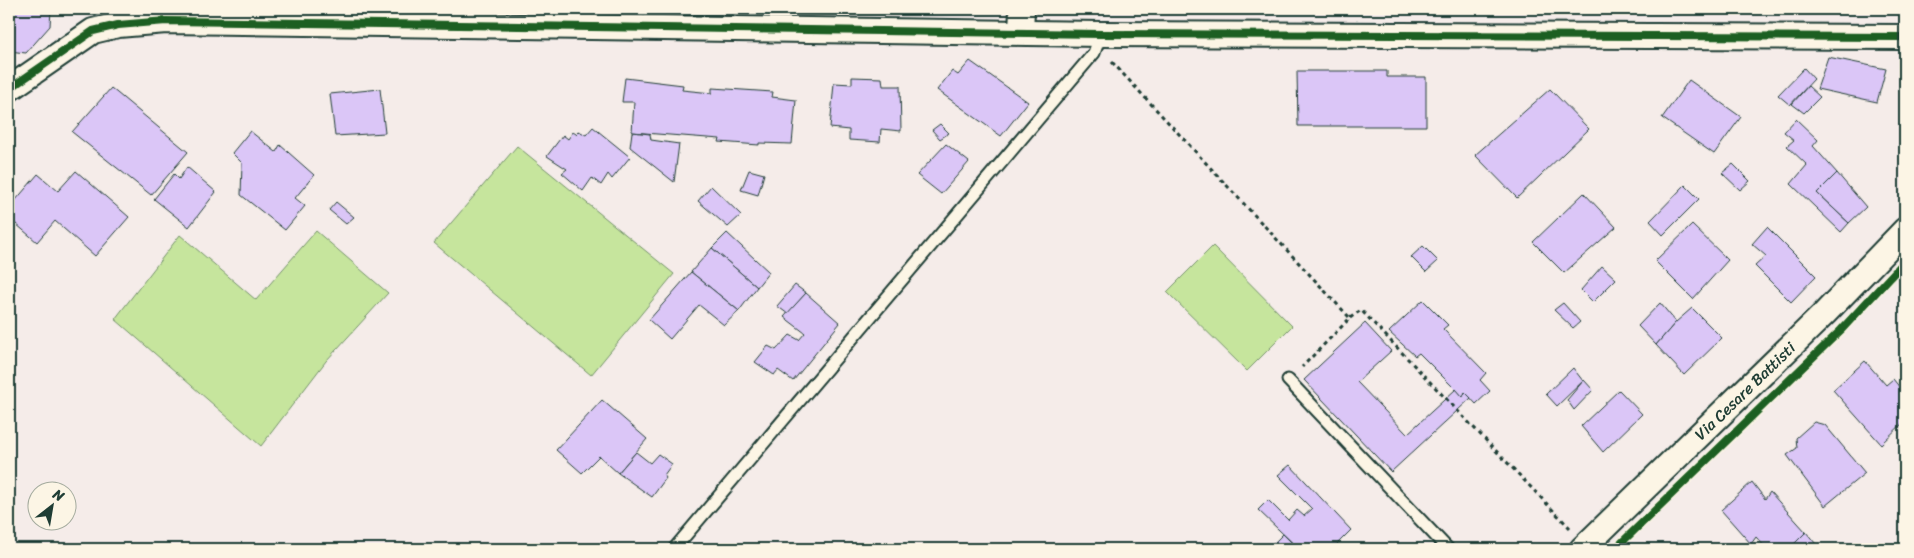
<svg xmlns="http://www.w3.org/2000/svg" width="1914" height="558" font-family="Sriracha,sans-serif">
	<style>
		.green { fill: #c6e59d; stroke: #729168 }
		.building { fill: #dbc6f7; stroke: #1f3d34 }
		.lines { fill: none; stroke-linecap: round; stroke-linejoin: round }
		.service-casing { stroke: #1f3d34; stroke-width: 15 }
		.minor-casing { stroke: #1f3d34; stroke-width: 28 }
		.path { stroke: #1f3d34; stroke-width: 3; stroke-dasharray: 4 4; stroke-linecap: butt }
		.service { stroke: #fcf5e5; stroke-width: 11 }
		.minor { stroke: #fcf5e5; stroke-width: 24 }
		.cycleway-casing { stroke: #fcf5e5; stroke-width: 11 }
		.cycleway { stroke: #1b5e20; stroke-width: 8 }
		.labels { text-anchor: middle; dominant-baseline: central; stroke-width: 4.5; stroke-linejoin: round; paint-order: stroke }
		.street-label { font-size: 16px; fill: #1f3d34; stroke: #fcf5e5 }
	</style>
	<rect width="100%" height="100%" fill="#f5ece9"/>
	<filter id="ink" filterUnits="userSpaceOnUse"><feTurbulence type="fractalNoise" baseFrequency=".02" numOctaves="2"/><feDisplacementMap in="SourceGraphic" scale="10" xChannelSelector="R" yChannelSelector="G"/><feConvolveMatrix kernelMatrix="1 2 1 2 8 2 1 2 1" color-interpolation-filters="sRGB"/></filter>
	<g filter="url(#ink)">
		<g class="green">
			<polygon points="517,146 674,274 591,375 434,243"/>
			<polygon points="316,231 388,293 326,361 261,446 115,319 180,235 256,300"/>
			<polygon points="1213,246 1292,326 1247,371 1167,292"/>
		</g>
		<g class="building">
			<polygon points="9,9 51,9 50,26 26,53 9,51"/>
			<polygon points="452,9 474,9 473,13 452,10"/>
			<rect x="1596" y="9" width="52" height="3"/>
			<polygon points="1693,9 1741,9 1741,14"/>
			<polygon points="1828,57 1886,69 1877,102 1817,89"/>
			<polygon points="970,61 1028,102 1001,136 937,90 952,71 958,75"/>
			<polygon points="1804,68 1814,79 1790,105 1778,95"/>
			<polygon points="1297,71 1387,71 1387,77 1426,77 1426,126 1298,126"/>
			<polygon points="852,77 882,78 883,86 900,86 901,131 881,129 880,142 849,140 849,130 830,128 834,83 852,84"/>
			<polygon points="625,78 683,85 682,90 712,93 712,88 773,92 772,97 796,100 792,144 759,143 759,145 719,142 720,139 632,132 634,102 622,102"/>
			<polygon points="1689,80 1741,117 1714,154 1662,118"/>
			<polygon points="1808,86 1820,97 1804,113 1792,104"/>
			<polygon points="111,88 188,152 151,195 72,132"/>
			<polygon points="380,89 385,133 335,136 330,94"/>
			<polygon points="1550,89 1589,129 1517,198 1475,155"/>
			<polygon points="1796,119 1818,140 1813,146 1837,173 1817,193 1849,223 1841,232 1791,184 1807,165 1787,146 1794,140 1784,132"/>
			<polygon points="940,124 949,133 940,139 932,130"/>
			<polygon points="593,127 630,157 612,179 608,174 601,185 592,178 583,191 562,173 567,169 547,156 563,135 568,139 573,132 576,134 579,131 586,135"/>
			<polygon points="250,131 276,152 280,145 314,175 295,198 305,206 285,230 241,195 242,163 232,153"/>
			<polygon points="632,132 650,134 651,140 679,144 674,182 630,147"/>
			<polygon points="946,144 969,162 941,194 917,175"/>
			<polygon points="1733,164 1750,181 1740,190 1722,173"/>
			<polygon points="187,167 216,192 189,227 154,199 174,174 179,179"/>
			<polygon points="749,170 764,174 758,195 741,190"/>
			<polygon points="76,171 129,217 95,256 55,221 37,242 9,218 9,208 38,174 58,191"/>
			<polygon points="1837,173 1866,207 1849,223 1817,193"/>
			<polygon points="1685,185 1699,199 1663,235 1650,221"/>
			<polygon points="711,186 741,215 728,227 698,201"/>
			<polygon points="1584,193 1616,227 1564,273 1533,242"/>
			<polygon points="336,202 354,217 346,224 329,210"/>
			<polygon points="1692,225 1728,260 1693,299 1655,261"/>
			<polygon points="1767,227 1816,276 1791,302 1755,266 1766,256 1752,244"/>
			<polygon points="727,233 769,272 757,287 712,248"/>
			<polygon points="1423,246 1438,261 1426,272 1411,257"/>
			<polygon points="712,248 757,287 739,311 691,272"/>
			<polygon points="1602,266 1616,279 1593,302 1581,290"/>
			<polygon points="691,272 739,311 724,325 699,305 670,339 649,320"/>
			<polygon points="795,285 806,293 788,314 777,306"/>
			<polygon points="806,293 840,323 793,381 778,370 774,375 755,362 768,346 776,350 790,335 799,340 805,333 784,317"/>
			<polygon points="1423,300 1448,325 1443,329 1486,373 1480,380 1490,391 1476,404 1465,392 1463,397 1419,353 1415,356 1389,332"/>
			<polygon points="1563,303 1580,322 1573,328 1554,310"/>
			<polygon points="1660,303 1676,322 1656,345 1638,326"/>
			<polygon points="1692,308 1722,338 1684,375 1656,345 1676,322"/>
			<polygon points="1365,323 1391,351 1357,382 1407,434 1456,389 1463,397 1465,392 1471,398 1391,472 1304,380"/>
			<polygon points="1865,361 1886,385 1893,379 1905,394 1905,421 1881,444 1833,390"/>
			<polygon points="1573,368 1583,381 1557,406 1546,394"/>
			<polygon points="1584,380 1593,390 1574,410 1567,400"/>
			<polygon points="1619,390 1642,414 1603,452 1581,426"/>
			<polygon points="602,400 647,439 618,473 599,456 582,473 556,450"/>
			<polygon points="1814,422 1825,425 1865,473 1825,506 1787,455 1797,448 1796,438"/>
			<polygon points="636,452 650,463 658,454 672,464 664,475 666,478 652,497 618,473"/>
			<polygon points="1290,465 1351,530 1332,549 1299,549 1258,510 1268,500 1288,520 1297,510 1304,516 1312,509 1278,475"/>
			<polygon points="1752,482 1765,499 1770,492 1806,532 1789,549 1767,549 1756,537 1751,544 1721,510"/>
			<polygon points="1806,532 1820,549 1789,549"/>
			<polygon points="1283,534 1298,549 1268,549"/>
		</g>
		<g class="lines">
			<g class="service-casing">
				<g id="service">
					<polyline points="1288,380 1448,549"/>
					<polyline points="674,549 1094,53 1101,34"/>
				</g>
			</g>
			<g class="minor-casing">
				<g id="minor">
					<polyline points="1021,32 1022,9"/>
					<polyline points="9,89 93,31 118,25 166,21 1101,34 1905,37"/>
					<polyline points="1582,549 1825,313 1905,230"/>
				</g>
			</g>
			<g class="path">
				<polyline points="1112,62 1350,318 1302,367"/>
				<polyline points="1350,318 1361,310 1570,528"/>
			</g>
			<use href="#service" class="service"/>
			<use href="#minor" class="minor"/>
			<g class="cycleway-casing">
				<g id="cycleway">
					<polyline points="9,89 93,31 118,25 166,21 1101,34 1905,37"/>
					<polyline points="1615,549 1841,330 1905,261"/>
				</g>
			</g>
			<use href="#cycleway" class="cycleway"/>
		</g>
	</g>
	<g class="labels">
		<g class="street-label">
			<text transform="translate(1745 391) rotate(-44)">Via Cesare Battisti</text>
		</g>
	</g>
	<rect width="1914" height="558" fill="none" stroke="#fcf5e5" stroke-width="30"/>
	<rect x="15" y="15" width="1884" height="528" fill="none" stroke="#1f3d34" stroke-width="2" filter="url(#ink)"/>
	<g transform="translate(52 506) rotate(31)"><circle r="24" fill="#fcf5e5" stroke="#a4ab9e"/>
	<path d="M0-4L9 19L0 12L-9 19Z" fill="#1f3d34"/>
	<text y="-8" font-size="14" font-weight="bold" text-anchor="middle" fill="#1f3d34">N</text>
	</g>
</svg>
